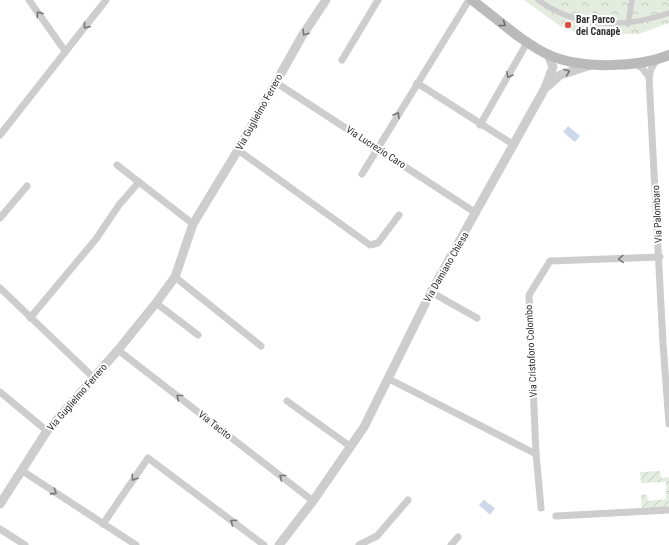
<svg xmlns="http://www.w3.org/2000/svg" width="669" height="545" font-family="'Roboto Condensed',sans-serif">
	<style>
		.forest { fill: url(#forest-crowns) }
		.garden { fill: url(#garden-furrows) }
		.water { fill: url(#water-ripples) }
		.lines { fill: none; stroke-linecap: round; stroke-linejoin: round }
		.pedestrian { stroke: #cdcdcd; stroke-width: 5.5 }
		.minor { stroke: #cdcdcd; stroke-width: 7 }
		.tertiary { stroke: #cdcdcd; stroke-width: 9 }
		.secondary { stroke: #bababa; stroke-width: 10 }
		.oneway { stroke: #777 }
		.oneway2 { stroke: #6e6e6e }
		.poi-dot { fill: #d95240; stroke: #fff; stroke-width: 1.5 }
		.labels { text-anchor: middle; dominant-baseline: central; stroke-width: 4; stroke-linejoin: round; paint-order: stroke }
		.poi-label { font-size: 10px; font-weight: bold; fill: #303030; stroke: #fff; text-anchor: start }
		.street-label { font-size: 10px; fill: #303030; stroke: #fff }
	</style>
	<defs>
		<pattern id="forest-crowns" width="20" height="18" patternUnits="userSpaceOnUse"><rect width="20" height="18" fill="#e4ecdf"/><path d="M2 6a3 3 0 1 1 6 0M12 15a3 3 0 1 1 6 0" fill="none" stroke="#c4cbc0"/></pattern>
		<pattern id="garden-furrows" width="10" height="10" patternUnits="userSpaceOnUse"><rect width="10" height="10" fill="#e4ecdf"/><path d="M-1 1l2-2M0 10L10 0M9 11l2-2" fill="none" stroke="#c4cbc0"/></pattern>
		<pattern id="water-ripples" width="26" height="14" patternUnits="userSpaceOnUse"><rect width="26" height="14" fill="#cdd9ea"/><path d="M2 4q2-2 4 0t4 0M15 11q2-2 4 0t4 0" fill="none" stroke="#b0bbc9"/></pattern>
	</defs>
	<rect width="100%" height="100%" fill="#fff"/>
	<polygon class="forest" points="524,0 669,0 669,23 639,34 580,33 560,26"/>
	<polygon class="garden" points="660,471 661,478 669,477 669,509 642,510 641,494 647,495 648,501 666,499 666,482 641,483 640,472"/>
	<g class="water">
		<polygon points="568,126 580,136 575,142 563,132"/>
		<polygon points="484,500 495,508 490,515 479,505"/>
	</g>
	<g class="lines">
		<g class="pedestrian">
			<path d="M538 0C578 29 624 28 669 13"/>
			<polyline points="628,24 632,0"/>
		</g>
		<g class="minor">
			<polyline points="29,0 65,51"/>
			<polyline points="342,60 378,0"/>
			<polyline points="656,61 651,69 649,77 663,344 669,424"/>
			<polyline points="636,64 643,69 649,77"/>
			<polyline points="275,82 476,213"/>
			<polyline points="417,83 514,145"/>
			<polyline points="480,125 528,41"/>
			<polyline points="0,135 106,0"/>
			<polyline points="238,150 370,245 378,243 399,215"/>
			<polyline points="117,165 193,224"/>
			<polyline points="362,174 469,0"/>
			<polyline points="0,218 27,186"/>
			<polyline points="175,277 261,346"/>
			<polyline points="0,288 94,378"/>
			<polyline points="431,292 477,318"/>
			<polyline points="156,303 198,335"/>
			<polyline points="30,318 96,239 119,205 139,182"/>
			<polyline points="118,350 313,501"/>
			<polyline points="389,379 536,454"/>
			<polyline points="0,392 47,431"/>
			<polyline points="287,401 351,447"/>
			<polyline points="21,470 136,545"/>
			<polyline points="541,508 536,454 529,295 550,261 660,257"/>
			<polyline points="556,516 669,510"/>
			<polyline points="103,524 148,458 264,545"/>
			<polyline points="0,529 25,545"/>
			<polyline points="359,545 377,536 408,500"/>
			<polyline points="451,545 458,537"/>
		</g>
		<g class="tertiary">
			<polyline points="548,86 560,75 591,65"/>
			<polyline points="0,504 47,431 118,350 156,303 175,277 193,224 238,150 302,36 326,0"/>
			<polyline points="279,545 313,501 364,427 431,292 545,88 553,67 548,54"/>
		</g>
		<path class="secondary" d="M472 0C496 18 523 43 549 55 581 69 637 68 669 55"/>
	</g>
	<defs><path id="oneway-chevron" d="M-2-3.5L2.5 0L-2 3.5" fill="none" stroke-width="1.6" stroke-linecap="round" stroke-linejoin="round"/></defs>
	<g class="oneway">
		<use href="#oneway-chevron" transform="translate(39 14) rotate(-125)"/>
		<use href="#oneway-chevron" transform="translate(86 26) rotate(129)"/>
		<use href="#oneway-chevron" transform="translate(305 33) rotate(123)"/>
		<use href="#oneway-chevron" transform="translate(567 72) rotate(-22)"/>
		<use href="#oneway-chevron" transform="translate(509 75) rotate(120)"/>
		<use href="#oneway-chevron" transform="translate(397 115) rotate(-59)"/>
		<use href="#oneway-chevron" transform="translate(621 259) rotate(178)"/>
		<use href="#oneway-chevron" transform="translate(179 397) rotate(-142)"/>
		<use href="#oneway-chevron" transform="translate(282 477) rotate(-142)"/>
		<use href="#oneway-chevron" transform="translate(134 478) rotate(124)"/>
		<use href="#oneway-chevron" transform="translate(54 492) rotate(33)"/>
		<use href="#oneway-chevron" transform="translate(233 522) rotate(-143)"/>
	</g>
	<use class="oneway2" href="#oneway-chevron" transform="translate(503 24) rotate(37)"/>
	<circle class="poi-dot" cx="568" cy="25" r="4"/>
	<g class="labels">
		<g class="poi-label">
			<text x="576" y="19">Bar Parco<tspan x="576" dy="12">dei Canapè</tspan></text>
		</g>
		<g class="street-label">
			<text transform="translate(259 112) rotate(-61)">Via Guglielmo Ferrero</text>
			<text transform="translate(376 147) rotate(33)">Via Lucrezio Caro</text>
			<text transform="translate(657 214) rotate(-93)">Via Palombaro</text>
			<text transform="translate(446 267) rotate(-60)">Via Damiano Chiesa</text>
			<text transform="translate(531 351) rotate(-93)">Via Cristoforo Colombo</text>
			<text transform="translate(77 397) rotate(-49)">Via Guglielmo Ferrero</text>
			<text transform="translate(215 425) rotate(38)">Via Tacito</text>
		</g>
	</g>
</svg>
